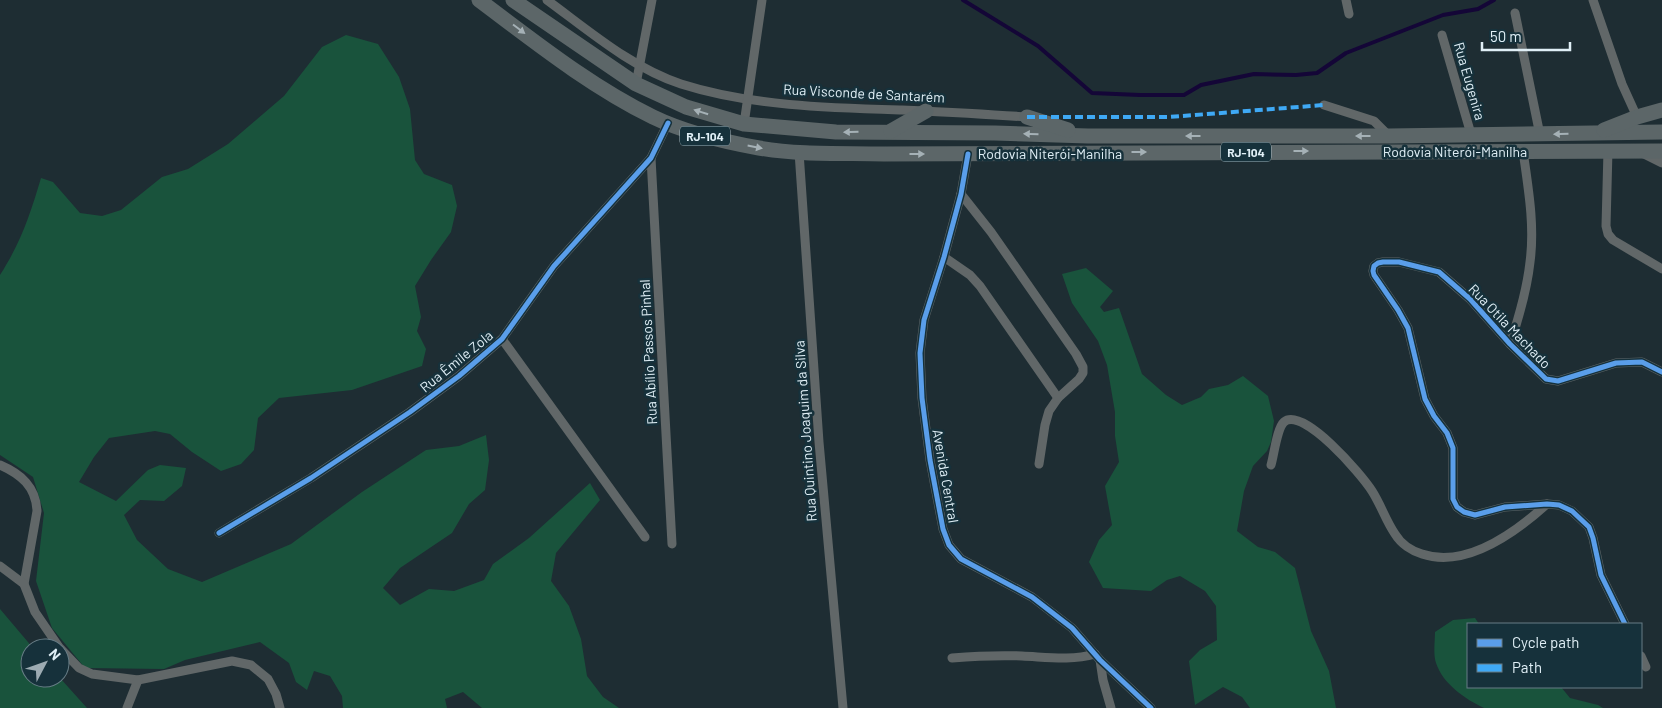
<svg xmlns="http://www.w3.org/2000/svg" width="1662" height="708" font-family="Barlow,sans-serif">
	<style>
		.green { fill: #19533c }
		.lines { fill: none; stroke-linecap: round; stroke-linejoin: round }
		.stream { stroke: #140637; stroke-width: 4 }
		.minor { stroke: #616768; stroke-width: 9 }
		.trunk { stroke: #5c6668; stroke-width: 15 }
		.quiet { stroke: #3fa9f5; stroke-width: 4; stroke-dasharray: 8 4; stroke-linecap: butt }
		.cycleway-casing { stroke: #16313b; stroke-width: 8 }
		.cycleway { stroke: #5a9eea; stroke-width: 5 }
		.oneway { fill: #a5b1b6 }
		.labels { text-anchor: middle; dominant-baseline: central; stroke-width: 5; stroke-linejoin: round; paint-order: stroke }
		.shield { fill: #16313b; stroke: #a3b6be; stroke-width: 1 }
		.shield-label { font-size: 12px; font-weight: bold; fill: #e0eff6 }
		.street-label { font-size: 14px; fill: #e0eff6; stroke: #16313b }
	</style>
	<rect width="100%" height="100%" fill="#1e2d33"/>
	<g class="green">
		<path d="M346 35 378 44 399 77 410 109 415 160 424 174 452 185 457 206 451 232 431 260 415 286 421 317 417 331 426 349 422 366 352 390 279 398 258 418 254 450 241 464 221 471 192 452 170 434 155 431 109 438 94 457 79 482 116 501 148 470 160 465 186 468 182 486 164 501 140 500 124 515 137 540 168 569 202 582 291 544 362 492 426 450 459 446 486 435 489 460 485 490 469 504 452 533 400 568 383 588 400 605 429 589 454 591 484 580 493 564 529 538 590 483 600 500 556 553 551 581 569 606 581 639 587 676 603 697 619 708H482L463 692 445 699 447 708H343L342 696 330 676 314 671 307 690 296 682 289 663 260 642 185 660 164 669 85 668 52 628 36 581 44 513 33 477 0 455V275C21 242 30 215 41 178L53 182 80 213 102 216 121 210 162 177 188 169 228 144 284 96 322 47Z"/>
		<polygon points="1086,268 1113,291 1100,307 1104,312 1119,308 1142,374 1166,395 1182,405 1201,397 1209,389 1228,385 1243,376 1268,396 1274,421 1271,442 1267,451 1253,466 1244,491 1237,531 1258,547 1275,552 1295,568 1311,631 1329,671 1336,708 1250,708 1242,697 1223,687 1195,705 1189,661 1200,650 1217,640 1216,606 1205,591 1180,576 1167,580 1151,591 1103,588 1089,562 1099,540 1112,525 1105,486 1119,462 1115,436 1115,412 1107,365 1098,341 1072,303 1062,274"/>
		<polygon points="0,609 33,648 30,648 30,678 60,678 87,708 0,708"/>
		<path d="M1475 618 1479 624H1468V687H1561L1570 698 1598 705 1603 708H1484C1465 699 1443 684 1436 663 1433 654 1435 641 1435 632L1453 620Z"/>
	</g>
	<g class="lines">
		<polyline class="stream" points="963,0 1038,46 1092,93 1140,95 1184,95 1201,85 1254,74 1296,75 1317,73 1346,53 1443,15 1478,9 1494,0"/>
		<g class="minor">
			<path d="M547 0C588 30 632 68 681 84 750 106 830 108 902 110 944 112 985 114 1027 117"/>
			<polyline points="1346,0 1349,14"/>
			<polyline points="1593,0 1622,84 1637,117"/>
			<polyline points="1515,13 1540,135"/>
			<polyline points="1442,35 1471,134"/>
			<polyline points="636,84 652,0"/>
			<polyline points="1324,105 1374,121 1389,136"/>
			<polyline points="744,124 762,0"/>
			<polyline points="1608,150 1606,226 1608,234 1613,240 1662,269"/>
			<polyline points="799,152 819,442 843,708"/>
			<polyline points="968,154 961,194 944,257 924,320 920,353 922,398 930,460 943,529 949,545 961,559 1032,597 1072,628 1100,660 1151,708"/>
			<polyline points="1644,154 1662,163"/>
			<polyline points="651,158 672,544"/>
			<polyline points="961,194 991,232 1076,354 1083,367 1083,373 1079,379 1058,398 1049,411 1045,425 1039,464"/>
			<polyline points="944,257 970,275 980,286 1058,398"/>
			<polyline points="502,339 645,537"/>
			<path d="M1510 344C1519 317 1527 290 1530 262 1535 225 1528 187 1523 151"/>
			<path d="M0 465C21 474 36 487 37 511L24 584"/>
			<path d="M1271 465C1274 455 1277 428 1284 422 1303 406 1362 475 1372 491 1381 505 1386 521 1395 534 1401 544 1412 551 1422 554 1467 569 1516 532 1547 504"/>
			<polyline points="219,533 311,478 410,412 459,376 502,339 554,266 651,158 668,123"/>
			<polyline points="0,566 24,584 35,612 59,647 79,668 92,674 138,680 232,661 251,665 268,679 276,694 280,708"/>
			<polyline points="1625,624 1601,575 1593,538 1589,527 1572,511 1559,505 1547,504 1505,507 1475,515 1464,512 1457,507 1453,499 1453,448 1447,433 1434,416 1425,399 1408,328 1398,310 1374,275 1373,271 1374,266 1378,263 1383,262 1399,262 1439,272 1470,299 1510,344 1546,379 1558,381 1616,363 1642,362 1662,372"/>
			<polyline points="1641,656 1646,667"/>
			<path d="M952 658C976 656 998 655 1022 656 1046 657 1071 661 1095 654"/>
			<polyline points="1100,660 1103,680 1111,708"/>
			<polyline points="127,708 138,680"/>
		</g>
		<g class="trunk">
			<path d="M479 0C535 42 590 86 653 117 684 132 725 142 759 148 800 155 842 153 884 154L1662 151"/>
			<polyline points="513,0 636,84 686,107 744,124 836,132 995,133 1088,136 1389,136 1662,132"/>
			<polyline points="1027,117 1068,130"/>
			<polyline points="1604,130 1637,117 1662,110"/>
			<polyline points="891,131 926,111"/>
		</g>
		<polyline class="quiet" points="1027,117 1169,117 1324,105"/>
		<g class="cycleway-casing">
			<g id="cycleway">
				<polyline points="968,154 961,194 944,257 924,320 920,353 922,398 930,460 943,529 949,545 961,559 1032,597 1072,628 1100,660 1151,708"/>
				<polyline points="219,533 311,478 410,412 459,376 502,339 554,266 651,158 668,123"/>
				<polyline points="1625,624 1601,575 1593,538 1589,527 1572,511 1559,505 1547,504 1505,507 1475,515 1464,512 1457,507 1453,499 1453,448 1447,433 1434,416 1425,399 1408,328 1398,310 1374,275 1373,271 1374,266 1378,263 1383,262 1399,262 1439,272 1470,299 1510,344 1546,379 1558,381 1616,363 1642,362 1662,372"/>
			</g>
		</g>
		<use href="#cycleway" class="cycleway"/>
	</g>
	<defs><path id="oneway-solid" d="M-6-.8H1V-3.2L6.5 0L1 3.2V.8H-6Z" transform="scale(1.25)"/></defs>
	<g class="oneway">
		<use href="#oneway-solid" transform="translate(519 29) rotate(37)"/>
		<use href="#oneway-solid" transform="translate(701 112) rotate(-162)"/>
		<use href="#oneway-solid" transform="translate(851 132) rotate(179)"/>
		<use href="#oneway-solid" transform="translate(1031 134) rotate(-178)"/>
		<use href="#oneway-solid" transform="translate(1561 134) rotate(178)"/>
		<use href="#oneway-solid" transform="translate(1193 136) rotate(180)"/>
		<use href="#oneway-solid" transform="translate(1363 136) rotate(-180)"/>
		<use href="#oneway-solid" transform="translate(755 147) rotate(11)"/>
		<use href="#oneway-solid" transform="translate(1301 151)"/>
		<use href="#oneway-solid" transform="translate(1139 152)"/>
		<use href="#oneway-solid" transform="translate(917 154)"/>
	</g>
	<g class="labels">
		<g class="shield">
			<rect x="680" y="126.5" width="50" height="19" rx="4"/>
			<rect x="1221" y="142.5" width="50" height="19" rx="4"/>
		</g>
		<g class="shield-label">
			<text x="705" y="136">RJ-104</text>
			<text x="1246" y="152">RJ-104</text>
		</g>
		<g class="street-label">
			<text transform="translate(1470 81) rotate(74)">Rua Eugenira</text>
			<text transform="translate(864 93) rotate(3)">Rua Visconde de Santarém</text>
			<text x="1455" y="151">Rodovia Niterói-Manilha</text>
			<text x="1050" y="153">Rodovia Niterói-Manilha</text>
			<text transform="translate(1510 326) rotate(46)">Rua Otila Machado</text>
			<text transform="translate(648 352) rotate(-93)">Rua Abílio Passos Pinhal</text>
			<text transform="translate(456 361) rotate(-39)">Rua Êmile Zola</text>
			<text transform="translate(805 431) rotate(-94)">Rua Quintino Joaquim da Silva</text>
			<text transform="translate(946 476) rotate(80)">Avenida Central</text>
		</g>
	</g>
	<rect x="1467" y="623" width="175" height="65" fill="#16313b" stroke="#677d86"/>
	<rect x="1477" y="639" width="25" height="8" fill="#5a9eea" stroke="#677d86"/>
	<text x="1512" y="648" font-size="15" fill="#e0eff6">Cycle path</text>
	<rect x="1477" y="664" width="25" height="8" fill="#3fa9f5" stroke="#677d86"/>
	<text x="1512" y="673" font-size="15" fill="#e0eff6">Path</text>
	<g transform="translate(45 663) rotate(49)"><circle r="24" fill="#16313b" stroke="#677d86"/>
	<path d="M0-4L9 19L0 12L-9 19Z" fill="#9cabb2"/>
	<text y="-8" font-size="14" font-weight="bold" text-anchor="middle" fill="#e0eff6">N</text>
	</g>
	<path d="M1482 42v8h88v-8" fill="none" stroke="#e0eff6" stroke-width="2.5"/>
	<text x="1490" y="42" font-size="15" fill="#e0eff6" stroke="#16313b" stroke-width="4" paint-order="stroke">50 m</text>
</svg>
